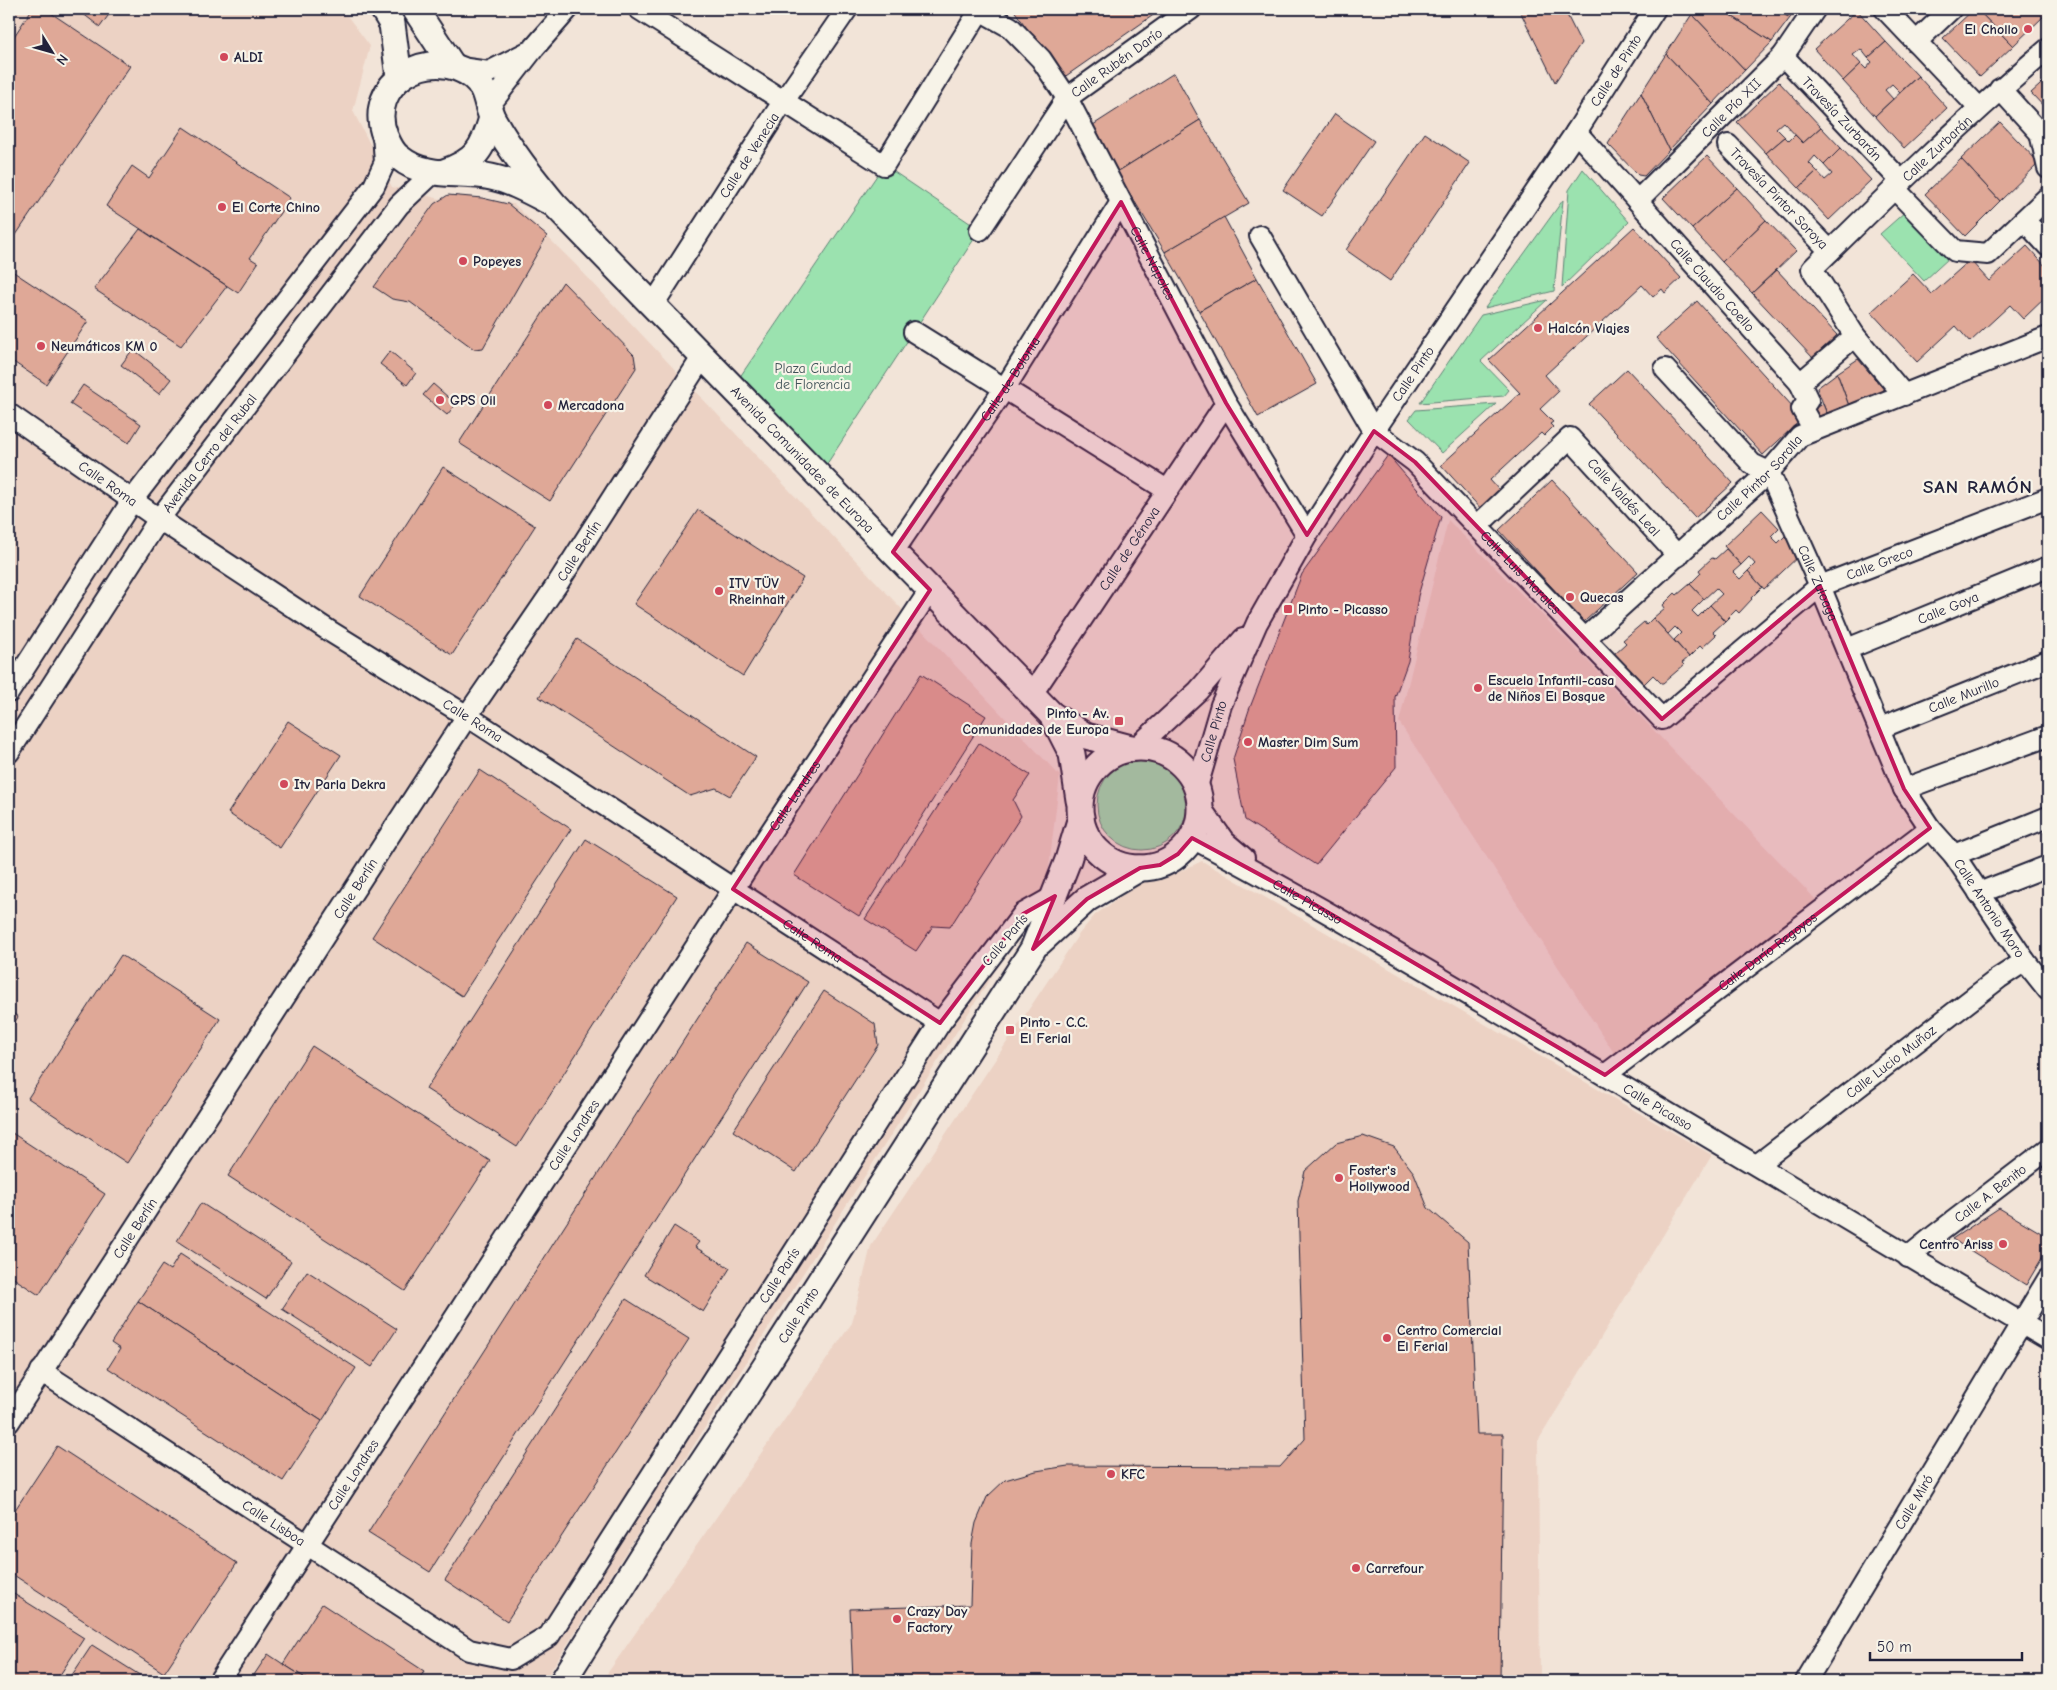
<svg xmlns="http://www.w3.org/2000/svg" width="2057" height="1690" font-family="'Comic Neue',sans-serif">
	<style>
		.built { fill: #ecd2c4 }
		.green { fill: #9be2af; stroke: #5e8275 }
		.building { fill: #dfa897; stroke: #22223b }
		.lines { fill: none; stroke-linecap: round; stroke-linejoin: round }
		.minor-casing { stroke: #22223b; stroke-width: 24 }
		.major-casing { stroke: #22223b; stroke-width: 29 }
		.minor { stroke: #f7f3e8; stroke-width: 20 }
		.major { stroke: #f7f3e8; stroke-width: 25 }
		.marked { fill: #c2185b; fill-opacity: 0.2; stroke: #c2185b; stroke-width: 4; stroke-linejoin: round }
		.poi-dot { fill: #d1495b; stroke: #f7f3e8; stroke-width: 2 }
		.labels { text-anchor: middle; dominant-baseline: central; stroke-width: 4.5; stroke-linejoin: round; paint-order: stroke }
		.poi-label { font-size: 14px; font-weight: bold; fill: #22223b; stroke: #f7f3e8; text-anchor: start }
		.street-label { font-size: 14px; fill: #22223b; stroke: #f7f3e8 }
		.park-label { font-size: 14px; fill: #405258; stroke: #f7f3e8 }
		.district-label { font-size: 19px; font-weight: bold; letter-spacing: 1px; fill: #22223b; stroke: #f7f3e8 }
	</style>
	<rect width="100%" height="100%" fill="#f2e4d8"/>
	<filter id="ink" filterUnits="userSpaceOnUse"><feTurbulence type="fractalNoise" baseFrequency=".02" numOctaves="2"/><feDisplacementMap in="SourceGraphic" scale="10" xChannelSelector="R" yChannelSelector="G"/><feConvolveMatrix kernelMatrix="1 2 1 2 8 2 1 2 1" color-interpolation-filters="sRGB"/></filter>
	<g filter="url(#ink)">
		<g class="built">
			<polygon points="9,9 342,9 370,46 353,111 392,187 452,202 514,204 574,263 1060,776 1046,891 544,1681 9,1681"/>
			<polygon points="1448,520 1581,654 1818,902 1614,1053 1399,722"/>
			<polygon points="1202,861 1712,1155 1538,1441 1540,1681 602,1681 852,1323 871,1246 1079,934 1095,915 1140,883 1164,879"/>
		</g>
		<g class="green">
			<polygon points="884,165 980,230 819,476 733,387"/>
			<polygon points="1583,169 1629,222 1562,287 1569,190"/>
			<polygon points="1563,200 1554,291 1485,308"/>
			<polygon points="1906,211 1949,258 1924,281 1880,234"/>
			<polygon points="1547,300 1481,361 1509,390 1504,396 1420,403 1481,315"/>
			<polygon points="1496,404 1442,453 1409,419 1416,410"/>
			<circle cx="1142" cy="805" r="45"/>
		</g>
		<g class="building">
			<polygon points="32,9 45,9 130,66 16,235 9,230 9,44"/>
			<polygon points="77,9 113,9 100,27"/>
			<polygon points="1013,9 1162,9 1063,78"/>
			<polygon points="1519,9 1564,9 1581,43 1555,82"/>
			<polygon points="1696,9 1721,9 1772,42 1745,70 1692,14"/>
			<polygon points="1721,9 1776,9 1790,18 1772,42"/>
			<polygon points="1776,9 1797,9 1790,18"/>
			<polygon points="1974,9 1977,9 2013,46 1980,77 1943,38"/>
			<polygon points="1977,9 2040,9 2045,15 2013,46"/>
			<polygon points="1857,10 1886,42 1868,58 1861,49 1853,55 1861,64 1843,81 1814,49"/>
			<polygon points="1692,14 1745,70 1713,104 1666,54"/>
			<polygon points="1886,42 1918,76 1900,92 1892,84 1885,90 1893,99 1875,116 1843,81 1861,64 1866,69 1872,62 1868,58"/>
			<polygon points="1666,54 1713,104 1669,150 1641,93"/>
			<polygon points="1174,73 1200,120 1117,172 1093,125"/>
			<polygon points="1918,76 1947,108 1904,148 1875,116"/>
			<polygon points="2048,78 2048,111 2031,93"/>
			<polygon points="1779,82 1821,127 1803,143 1783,122 1776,128 1785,137 1766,153 1737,122"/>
			<polygon points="1641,93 1669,150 1644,176 1638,175 1608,144"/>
			<polygon points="1335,114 1374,141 1322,216 1283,190"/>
			<polygon points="1200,120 1249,203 1165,252 1117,172"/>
			<polygon points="2000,122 2039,163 2000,201 1961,159"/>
			<polygon points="183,127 290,198 250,258 258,263 238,293 106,206 132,166 149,178"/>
			<polygon points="1821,127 1841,148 1824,165 1815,156 1809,163 1817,171 1799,188 1766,153 1785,137 1789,141 1795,135 1803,143"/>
			<polygon points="1425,133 1470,163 1390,281 1346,250"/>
			<polygon points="1841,148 1871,180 1829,220 1799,188 1817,171 1825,180 1832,174 1824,165"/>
			<polygon points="1707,156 1737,188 1692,229 1663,198"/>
			<polygon points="1961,159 2000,201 1965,236 1925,194"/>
			<polygon points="1737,188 1766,220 1722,262 1692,229"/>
			<polygon points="448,195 482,198 508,204 547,236 483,348 474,349 410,302 392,299 374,287 434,204"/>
			<polygon points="1224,217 1257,278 1199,311 1165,252"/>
			<polygon points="1766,220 1796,251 1752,293 1722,262"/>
			<polygon points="1634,227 1681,278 1665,293 1662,289 1653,297 1642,285 1545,375 1559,391 1540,409 1553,422 1550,424 1553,427 1544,436 1541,433 1490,480 1499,490 1490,498 1493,501 1483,511 1441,465 1520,393 1489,360"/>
			<polygon points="140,229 227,286 181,346 94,289"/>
			<polygon points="2027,246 2048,269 2048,295 2023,319 2010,305 1970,342 1956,326 1917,362 1871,312 1913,274 1932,294 1970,260 1989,281"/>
			<polygon points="9,269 88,321 46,384 9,359"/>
			<polygon points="1777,270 1837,335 1813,358 1752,293"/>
			<polygon points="1257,278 1317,384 1258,417 1199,311"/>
			<polygon points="563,282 634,355 636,368 550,501 459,443"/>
			<polygon points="1697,301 1803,418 1763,455 1656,338"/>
			<polygon points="133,349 171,379 159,394 121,365"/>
			<polygon points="390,351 416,373 407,385 380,364"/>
			<polygon points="1858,359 1886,392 1849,406 1837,373"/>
			<polygon points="1627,369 1733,483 1695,518 1589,404"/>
			<polygon points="1837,373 1849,406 1827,414 1817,388"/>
			<polygon points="433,384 456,404 447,415 423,395"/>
			<polygon points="83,385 141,424 129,443 70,404"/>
			<polygon points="1823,404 1827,414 1812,420 1807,411"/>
			<polygon points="1388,455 1441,517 1418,596 1408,661 1395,697 1396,767 1316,865 1245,820 1233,759 1249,710 1302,574"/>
			<polygon points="443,467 535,526 452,655 360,596"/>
			<polygon points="1552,480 1638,572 1584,622 1499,530"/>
			<polygon points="698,510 803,578 743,676 634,604"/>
			<polygon points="1762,510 1779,528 1771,536 1778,543 1785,536 1802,553 1764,589 1748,571 1755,564 1749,557 1741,565 1724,546"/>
			<polygon points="1726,549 1741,565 1733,572 1740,579 1748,571 1762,587 1751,598 1752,599 1739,613 1736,610 1725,621 1710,605 1722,594 1716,588 1704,599 1690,584 1701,573 1699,570 1712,558 1715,559"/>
			<polygon points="1690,584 1704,599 1692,611 1698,617 1710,605 1725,621 1713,632 1716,635 1702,648 1700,646 1689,657 1674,640 1681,633 1675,627 1668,634 1653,618 1665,608 1663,605 1675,593 1677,595"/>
			<polygon points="1653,618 1689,657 1682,663 1684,665 1663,683 1661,683 1653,675 1643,685 1614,654 1626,643 1623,640 1644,622 1646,625"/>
			<polygon points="577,639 756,757 730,796 716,788 690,796 539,697"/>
			<polygon points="921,674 986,716 859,916 794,875"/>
			<polygon points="288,721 341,755 280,848 228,813"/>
			<polygon points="979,743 1030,775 1013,800 1021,816 950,927 933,926 916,951 865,919"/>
			<polygon points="480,770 571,829 462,996 372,937"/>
			<polygon points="586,839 677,896 517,1147 426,1089"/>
			<polygon points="746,943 808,982 430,1572 368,1533"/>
			<polygon points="121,955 220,1019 127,1163 28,1098"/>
			<polygon points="824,991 875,1024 878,1045 796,1172 733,1131"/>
			<polygon points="9,1010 18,1017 9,1031"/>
			<polygon points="312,1046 490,1161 405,1291 228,1176"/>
			<polygon points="9,1131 105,1194 39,1295 9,1275"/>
			<polygon points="1363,1136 1394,1147 1414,1173 1428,1208 1468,1242 1477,1434 1503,1434 1500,1681 853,1681 850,1609 970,1605 972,1544 976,1523 987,1497 1005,1480 1036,1471 1068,1466 1280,1467 1305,1439 1298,1201 1305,1171 1336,1143"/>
			<polygon points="201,1203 291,1261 266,1299 177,1241"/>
			<polygon points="1999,1208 2048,1237 2048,1248 2026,1285 1952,1239"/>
			<polygon points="674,1226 699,1242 695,1247 730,1268 703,1312 644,1275"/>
			<polygon points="180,1254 356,1368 322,1421 138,1301 162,1265 170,1270"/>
			<polygon points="307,1271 397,1329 372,1367 282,1309"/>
			<polygon points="626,1299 689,1339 507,1621 445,1580"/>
			<polygon points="138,1301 322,1421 283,1481 108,1368 120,1349 111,1343"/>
			<polygon points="57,1446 237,1563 164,1673 9,1572 9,1519"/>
			<polygon points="9,1591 84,1638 56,1681 9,1681"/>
			<polygon points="322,1604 424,1671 418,1681 310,1681 283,1664"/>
			<polygon points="92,1645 149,1681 68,1681"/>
			<polygon points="268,1654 283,1664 310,1681 250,1681"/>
		</g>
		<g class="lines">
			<g class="minor-casing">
				<g id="minor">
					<polyline points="639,9 884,165 980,10"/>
					<path id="s1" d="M978 9 1010 27 1041 59 1067 98 1226 403 1307 535"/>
					<polyline points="1885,9 1979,108"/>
					<polyline points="1916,42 1951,9"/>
					<path id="s2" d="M1783 56 1901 181"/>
					<polyline points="460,68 489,72 528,52"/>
					<polyline points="2000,89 2040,133 2048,168"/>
					<polyline points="489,106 534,48 568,9"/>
					<path id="s3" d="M1576 132 1800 383 1855 336"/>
					<path id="s4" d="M1728 145 1830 251"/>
					<polyline points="1894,188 1955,251 1988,254 2048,197"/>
					<path id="s5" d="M1638 200 1783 56 1815 9"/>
					<polyline points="2024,220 2048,246"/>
					<path id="s6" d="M980 230 1067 98 1191 9"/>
					<path id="s7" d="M1260 236 1374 431 1415 462 1662 719 1820 586 2048 498"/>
					<path id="s8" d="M653 305 783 102 847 9"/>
					<polyline points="914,332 1167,490"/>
					<path id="s9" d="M1665 369 1752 464 1769 472 1820 586 1904 789 1930 828 1954 855 2025 961 2048 990"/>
					<polyline points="1800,383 1808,400 1802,409 1814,430"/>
					<path id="s10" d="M1904 395 1855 336 1812 269C1889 193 1966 118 2048 49"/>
					<path id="s11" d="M9 414 159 519 331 632 467 716 940 1023"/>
					<path id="s12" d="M1477 526 1570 438 1678 556"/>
					<path id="s13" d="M893 552 1005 388 1121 202"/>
					<path id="s14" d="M1586 638 1769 472 1800 436 2048 337"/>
					<path id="s15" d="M1847 649 2048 567"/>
					<polyline points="9,692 133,499 374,186 385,162 383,134"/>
					<path id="s16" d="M1032 694 1226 403"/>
					<path id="s17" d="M1880 728 2048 661"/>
					<polyline points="1137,747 1198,691 1243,639"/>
					<path id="s18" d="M9 752 159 519 399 205 434 172"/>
					<path id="s19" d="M1197 787 1221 705 1257 623 1307 535 1374 431 1576 132 1655 9"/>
					<polyline points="1904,789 2048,736"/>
					<polyline points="1200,807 1224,841 1244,858"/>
					<path id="s20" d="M1192 838C1291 890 1387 947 1483 1003 1672 1114 1859 1228 2048 1339"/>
					<polyline points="1954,855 2048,817"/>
					<polyline points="1979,893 2048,866"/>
					<path id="s21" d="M1605 1075 1930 828"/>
					<path id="s22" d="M1757 1165 1999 978 2025 961"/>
					<path id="s23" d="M1908 1257 1934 1236 2048 1149"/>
					<path id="s24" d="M41 1371 469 1650 511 1659 549 1636 940 1023 1023 914 1055 896"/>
					<path id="s25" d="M9 1422 467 716 558 583 703 356"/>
					<path id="s26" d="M219 1681 760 848 930 590"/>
					<path id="s27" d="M1806 1681 2048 1279"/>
				</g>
			</g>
			<g class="major-casing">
				<g id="major">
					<polyline points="383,9 392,24 399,77"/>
					<polyline points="415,9 452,65"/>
					<path d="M444 172C476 161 483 149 492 118"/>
					<path id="s28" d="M554 204C534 194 512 181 491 177 461 171 425 179 400 158 392 153 389 145 385 136 364 84 430 43 473 77 489 90 485 106 494 121 511 151 532 177 554 204L1052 715 1086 736 1131 748"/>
					<polyline points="1052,715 1072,754 1079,800"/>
					<circle cx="1140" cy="808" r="60"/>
					<polyline points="1040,942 1087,899 1140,868"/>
					<path id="s29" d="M563 1681 670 1511 736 1412 1033 949 1068 860 1081 817"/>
				</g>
			</g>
			<use href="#minor" class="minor"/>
			<use href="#major" class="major"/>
		</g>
	</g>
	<path class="marked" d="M1121 202 1226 403 1307 535 1374 431 1415 462 1662 719 1820 586 1904 789 1930 828 1605 1075 1307 900 1192 838 1178 854 1160 865 1140 868 1087 899 1033 949 1055 896 1023 914 940 1023 733 889 930 590 893 552 1005 388Z"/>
	<g class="poi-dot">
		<circle cx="2028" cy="29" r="5"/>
		<circle cx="224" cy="57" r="5"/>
		<circle cx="222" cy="207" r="5"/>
		<circle cx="463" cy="261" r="5"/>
		<circle cx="1538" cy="328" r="5"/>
		<circle cx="41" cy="346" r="5"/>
		<circle cx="440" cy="400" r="5"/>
		<circle cx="548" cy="405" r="5"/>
		<circle cx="719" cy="591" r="5"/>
		<circle cx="1570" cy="597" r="5"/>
		<rect x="1283" y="604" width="10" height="10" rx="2.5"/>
		<circle cx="1478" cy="688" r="5"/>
		<rect x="1114" y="716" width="10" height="10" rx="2.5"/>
		<circle cx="1248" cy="742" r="5"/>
		<circle cx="284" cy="784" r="5"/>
		<rect x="1005" y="1025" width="10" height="10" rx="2.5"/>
		<circle cx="1339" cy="1178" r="5"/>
		<circle cx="2003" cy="1244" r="5"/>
		<circle cx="1387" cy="1338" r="5"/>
		<circle cx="1111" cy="1474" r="5"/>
		<circle cx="1356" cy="1568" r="5"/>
		<circle cx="897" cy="1619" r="5"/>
	</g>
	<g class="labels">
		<g class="poi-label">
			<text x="2018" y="29" text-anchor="end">El Chollo</text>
			<text x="234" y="57">ALDI</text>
			<text x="232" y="207">El Corte Chino</text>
			<text x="473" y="261">Popeyes</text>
			<text x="1548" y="328">Halcón Viajes</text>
			<text x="51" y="346">Neumáticos KM 0</text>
			<text x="450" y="400">GPS Oil</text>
			<text x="558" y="405">Mercadona</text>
			<text x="729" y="583">ITV TÜV<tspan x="729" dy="16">Rheinhalt</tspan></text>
			<text x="1580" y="597">Quecas</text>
			<text x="1298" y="609">Pinto - Picasso</text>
			<text x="1488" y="680">Escuela Infantil-casa<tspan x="1488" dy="16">de Niños El Bosque</tspan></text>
			<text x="1109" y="713" text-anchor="end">Pinto - Av.<tspan x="1109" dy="16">Comunidades de Europa</tspan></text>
			<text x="1258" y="742">Master Dim Sum</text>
			<text x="294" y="784">Itv Parla Dekra</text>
			<text x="1020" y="1022">Pinto - C.C.<tspan x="1020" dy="16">El Ferial</tspan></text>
			<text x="1349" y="1170">Foster's<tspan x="1349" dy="16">Hollywood</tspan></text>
			<text x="1993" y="1244" text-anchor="end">Centro Ariss</text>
			<text x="1397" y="1330">Centro Comercial<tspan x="1397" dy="16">El Ferial</tspan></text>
			<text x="1121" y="1474">KFC</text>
			<text x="1366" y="1568">Carrefour</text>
			<text x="907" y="1611">Crazy Day<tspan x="907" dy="16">Factory</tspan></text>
		</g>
		<g class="street-label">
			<text stroke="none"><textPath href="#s6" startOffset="219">Calle Rubén Darío</textPath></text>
			<text stroke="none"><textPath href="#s19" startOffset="834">Calle de Pinto</textPath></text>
			<text stroke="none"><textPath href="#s5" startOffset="131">Calle Pío XII</textPath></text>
			<text stroke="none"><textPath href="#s2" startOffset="86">Travesía Zurbarán</textPath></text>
			<text stroke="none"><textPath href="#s10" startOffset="330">Calle Zurbarán</textPath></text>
			<text stroke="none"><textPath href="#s8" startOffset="178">Calle de Venecia</textPath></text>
			<text stroke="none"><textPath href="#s4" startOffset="74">Travesía Pintor Soroya</textPath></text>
			<text stroke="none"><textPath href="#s1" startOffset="314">Calle Nápoles</textPath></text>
			<text stroke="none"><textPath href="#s3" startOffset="205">Calle Claudio Coello</textPath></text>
			<text stroke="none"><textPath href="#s19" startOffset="469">Calle Pinto</textPath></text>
			<text stroke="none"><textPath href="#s13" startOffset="209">Calle de Bolonia</textPath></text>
			<text stroke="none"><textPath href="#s18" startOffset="360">Avenida Cerro del Rubal</textPath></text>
			<text stroke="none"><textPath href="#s28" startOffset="842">Avenida Comunidades de Europa</textPath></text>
			<text stroke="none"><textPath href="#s14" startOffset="236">Calle Pintor Sorolla</textPath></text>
			<text stroke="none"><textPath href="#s11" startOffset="121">Calle Roma</textPath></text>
			<text stroke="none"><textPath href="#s12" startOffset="208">Calle Valdés Leal</textPath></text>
			<text stroke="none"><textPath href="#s16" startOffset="175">Calle de Génova</textPath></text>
			<text stroke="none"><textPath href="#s25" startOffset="1041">Calle Berlín</textPath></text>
			<text stroke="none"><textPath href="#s7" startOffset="904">Calle Greco</textPath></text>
			<text stroke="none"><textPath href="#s7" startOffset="430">Calle Luis Morales</textPath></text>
			<text stroke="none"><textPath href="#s9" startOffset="269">Calle Zuloaga</textPath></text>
			<text stroke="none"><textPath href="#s15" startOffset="109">Calle Goya</textPath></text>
			<text stroke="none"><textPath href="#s17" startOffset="90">Calle Murillo</textPath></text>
			<text stroke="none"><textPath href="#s11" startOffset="556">Calle Roma</textPath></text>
			<text stroke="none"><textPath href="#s19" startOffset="58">Calle Pinto</textPath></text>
			<text stroke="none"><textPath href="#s26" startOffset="1056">Calle Londres</textPath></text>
			<text stroke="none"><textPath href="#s25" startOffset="636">Calle Berlín</textPath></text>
			<text stroke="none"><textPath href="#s20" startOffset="132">Calle Picasso</textPath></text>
			<text stroke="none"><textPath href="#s9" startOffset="639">Calle Antonio Moro</textPath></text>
			<text stroke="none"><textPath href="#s11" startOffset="961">Calle Roma</textPath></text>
			<text transform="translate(1005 940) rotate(-50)">Calle París</text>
			<text stroke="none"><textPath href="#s21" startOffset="204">Calle Darío Regoyos</textPath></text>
			<text stroke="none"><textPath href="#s22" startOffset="169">Calle Lucio Muñoz</textPath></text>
			<text stroke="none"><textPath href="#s20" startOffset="538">Calle Picasso</textPath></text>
			<text stroke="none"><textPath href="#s26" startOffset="651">Calle Londres</textPath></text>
			<text stroke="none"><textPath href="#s23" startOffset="104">Calle A. Benito</textPath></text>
			<text stroke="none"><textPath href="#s25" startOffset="231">Calle Berlín</textPath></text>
			<text stroke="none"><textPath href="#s24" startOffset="1026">Calle París</textPath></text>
			<text stroke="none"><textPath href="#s29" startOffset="435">Calle Pinto</textPath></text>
			<text stroke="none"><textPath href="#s26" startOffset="246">Calle Londres</textPath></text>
			<text stroke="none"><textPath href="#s27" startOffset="209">Calle Miró</textPath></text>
			<text stroke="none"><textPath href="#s24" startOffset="278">Calle Lisboa</textPath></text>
		</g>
		<g class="park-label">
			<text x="813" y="368">Plaza Ciudad<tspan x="813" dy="16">de Florencia</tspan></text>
		</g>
		<g class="district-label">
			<text x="1978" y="487">SAN RAMÓN</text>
		</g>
	</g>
	<rect width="2057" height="1690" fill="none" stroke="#f7f3e8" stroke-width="30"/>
	<rect x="15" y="15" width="2027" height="1660" fill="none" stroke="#22223b" stroke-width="2" filter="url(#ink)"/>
	<g transform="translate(52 52) rotate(127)" stroke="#f7f3e8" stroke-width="4" paint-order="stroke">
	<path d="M0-4L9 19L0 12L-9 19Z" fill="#22223b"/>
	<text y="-8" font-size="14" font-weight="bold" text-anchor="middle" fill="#22223b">N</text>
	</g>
	<path d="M1870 1652v8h152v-8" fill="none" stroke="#22223b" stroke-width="2.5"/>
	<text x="1877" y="1652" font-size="15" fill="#22223b" stroke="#f7f3e8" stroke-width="4" paint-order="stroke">50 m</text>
</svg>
